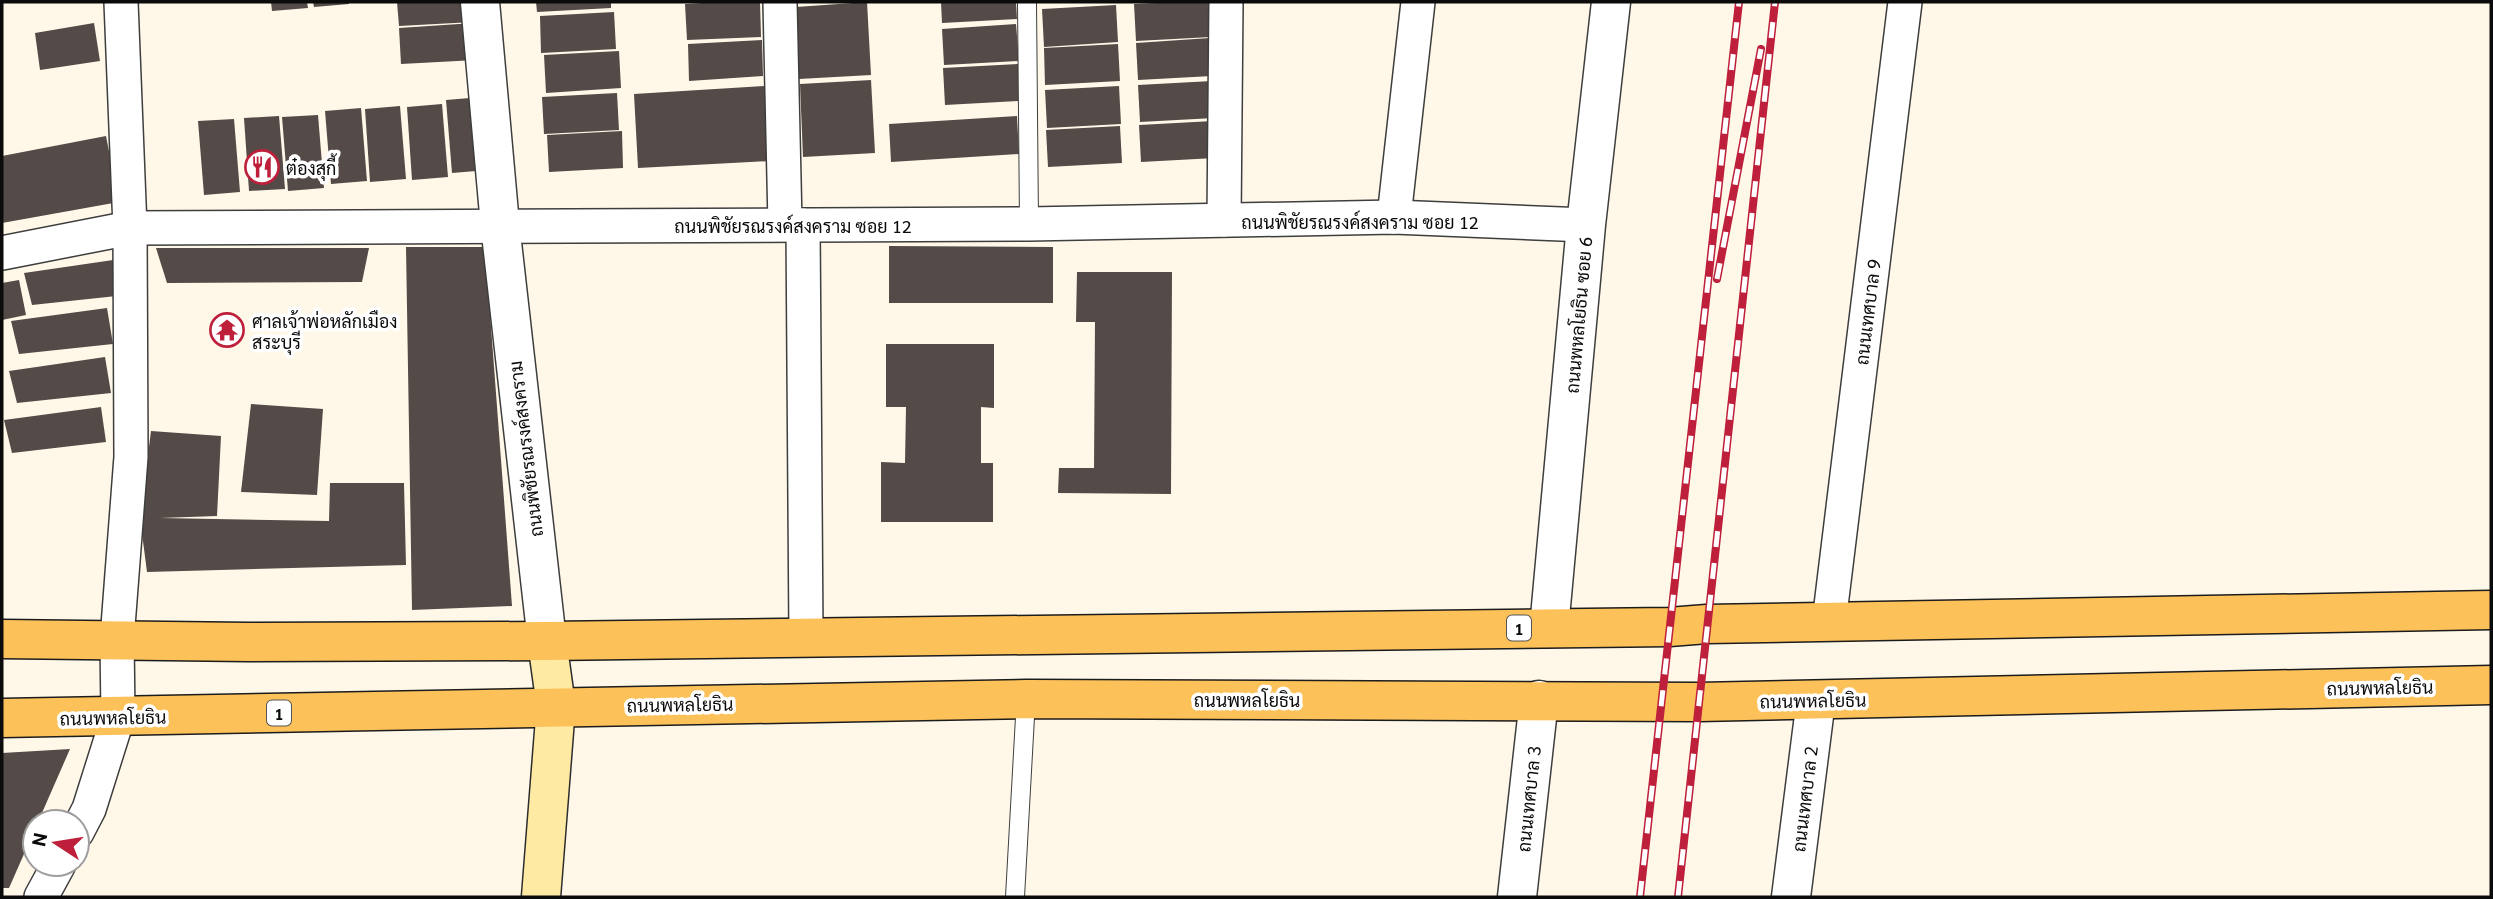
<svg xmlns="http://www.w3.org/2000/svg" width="2493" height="899" font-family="Georgia,Sarabun,serif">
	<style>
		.building { fill: #544a47 }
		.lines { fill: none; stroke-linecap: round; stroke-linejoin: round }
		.service-casing { stroke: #3e3e3e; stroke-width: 20 }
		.minor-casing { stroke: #3e3e3e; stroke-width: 36 }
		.tertiary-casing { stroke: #3e3e3e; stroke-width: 41 }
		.secondary-casing { stroke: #2d2d2d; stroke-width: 41 }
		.primary-casing { stroke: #1c1c1c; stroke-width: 41 }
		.service { stroke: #fff; stroke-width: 18 }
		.minor { stroke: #fff; stroke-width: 33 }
		.tertiary { stroke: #fff; stroke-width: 38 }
		.secondary { stroke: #ffeaa4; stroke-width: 38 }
		.primary { stroke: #fdc15a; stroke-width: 38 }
		.rail-casing { stroke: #be1f3b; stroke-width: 8 }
		.rail { stroke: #fff; stroke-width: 5; stroke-dasharray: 16; stroke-linecap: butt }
		.labels { text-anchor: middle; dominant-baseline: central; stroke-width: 7; stroke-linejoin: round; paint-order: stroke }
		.shield { fill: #fff; stroke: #545454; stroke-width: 2 }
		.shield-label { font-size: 16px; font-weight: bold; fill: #0b0b0b }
		.poi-label { font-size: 18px; fill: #0b0b0b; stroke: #fff; text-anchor: start }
		.street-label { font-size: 18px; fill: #0b0b0b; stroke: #fff }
	</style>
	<rect width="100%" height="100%" fill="#fff8e9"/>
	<g class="building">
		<polygon points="271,2 307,2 308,8 272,11"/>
		<polygon points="313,2 349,2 349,4 314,7"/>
		<polygon points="397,2 472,2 473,22 399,26"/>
		<polygon points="536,2 611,2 611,8 537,12"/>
		<polygon points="719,2 760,2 761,37 687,40 685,4"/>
		<polygon points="867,2 871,75 799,79 796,7"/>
		<polygon points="941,2 1016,2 1017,19 942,23"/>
		<polygon points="1178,2 1209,2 1211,37 1136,41 1134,4"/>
		<polygon points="1116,5 1118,42 1044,47 1042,9"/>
		<polygon points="614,12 616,49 541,53 540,16"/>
		<polygon points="94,23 100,61 40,70 35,33"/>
		<polygon points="474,23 476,60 401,64 399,28"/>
		<polygon points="1016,24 1019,61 944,65 942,29"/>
		<polygon points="1210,38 1212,76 1138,80 1136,43"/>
		<polygon points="762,40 763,76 689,81 688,44"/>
		<polygon points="1118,44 1120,81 1045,85 1044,48"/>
		<polygon points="619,51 621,88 546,93 544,55"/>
		<polygon points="1018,64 1019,101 945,105 943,68"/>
		<polygon points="871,80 875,153 803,157 800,84"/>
		<polygon points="1212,81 1214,118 1140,122 1138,85"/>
		<polygon points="766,86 770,161 638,168 634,94"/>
		<polygon points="1119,86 1121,124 1047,128 1045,90"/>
		<polygon points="617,93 619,130 544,134 542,97"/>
		<polygon points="482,97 488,170 452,173 446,100"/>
		<polygon points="442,104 448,177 412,180 407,107"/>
		<polygon points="400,106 406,179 370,182 365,109"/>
		<polygon points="361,108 367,181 331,184 325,111"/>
		<polygon points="318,115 324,188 288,191 282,117"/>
		<polygon points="279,116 285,189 249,191 244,118"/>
		<polygon points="1017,116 1019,154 891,162 889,124"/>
		<polygon points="234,119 240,192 204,195 198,121"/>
		<polygon points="1213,121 1215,158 1141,162 1139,125"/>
		<polygon points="1120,126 1122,163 1048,167 1046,130"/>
		<polygon points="622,131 623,168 549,172 547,135"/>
		<polygon points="106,136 119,202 2,223 2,156"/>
		<polygon points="889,246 1053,247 1053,303 889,303"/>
		<polygon points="406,247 485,247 512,606 412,610"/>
		<polygon points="156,248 369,248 362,282 167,283"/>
		<polygon points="120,259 126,295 32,305 24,273"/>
		<polygon points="1077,272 1172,272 1171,494 1058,493 1059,468 1094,468 1095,322 1076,322"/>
		<polygon points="19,280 26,315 2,320 2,283"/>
		<polygon points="107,308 113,344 19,354 11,321"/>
		<polygon points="886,344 994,344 994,408 981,407 981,463 993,463 993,522 881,522 881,462 905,463 906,407 886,407"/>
		<polygon points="105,357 111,393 17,403 9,371"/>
		<polygon points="251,404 323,409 317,495 241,492"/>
		<polygon points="101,407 106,442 12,453 4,420"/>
		<polygon points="151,431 221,436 217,516 160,518 329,521 330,483 404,483 406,565 147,572 140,518"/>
		<polygon points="70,749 38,822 35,822 35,829 9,888 2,888 2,753"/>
	</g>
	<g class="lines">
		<g class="service-casing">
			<g id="service">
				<polyline points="1027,2 1029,224"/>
				<polyline points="1015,897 1026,699"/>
			</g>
		</g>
		<g class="minor-casing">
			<g id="minor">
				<polyline points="780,2 785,224"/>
				<polyline points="1394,217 1418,2"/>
				<polyline points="1224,220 1226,2"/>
				<polyline points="803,225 806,637"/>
				<polyline points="2,253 130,228 1029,224 1394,217 1586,225"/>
				<polyline points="1829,622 1905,2"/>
				<polyline points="77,832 89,809 118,717 117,639 131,457 130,228 121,2"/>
				<polyline points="41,897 59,864"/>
			</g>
		</g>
		<g class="tertiary-casing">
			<g id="tertiary">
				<polyline points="480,2 500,225 547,641"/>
				<polyline points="1549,628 1586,225 1611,2"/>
				<polyline points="1517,897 1539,700"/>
				<polyline points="1791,897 1816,700"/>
			</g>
		</g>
		<g class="secondary-casing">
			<polyline id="secondary" points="541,897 556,706 547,641"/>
		</g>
		<g class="primary-casing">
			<g id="primary">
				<polyline points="2,639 248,642 547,641 1669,627 1707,624 2491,610"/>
				<polyline points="2,718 1026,699 1699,702 2491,685"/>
			</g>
		</g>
		<use href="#service" class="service"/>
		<use href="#minor" class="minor"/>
		<use href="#tertiary" class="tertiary"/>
		<use href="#secondary" class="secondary"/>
		<use href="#primary" class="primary"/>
		<g class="rail-casing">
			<g id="rail">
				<polyline points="1717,279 1761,49"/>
				<polyline points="1640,897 1739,2"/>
				<polyline points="1678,897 1775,2"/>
			</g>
		</g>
		<use href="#rail" class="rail"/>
	</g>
	<defs>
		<g id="restaurant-ring" transform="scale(1.75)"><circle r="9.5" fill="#fff" stroke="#be1f3b" stroke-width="1.5"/><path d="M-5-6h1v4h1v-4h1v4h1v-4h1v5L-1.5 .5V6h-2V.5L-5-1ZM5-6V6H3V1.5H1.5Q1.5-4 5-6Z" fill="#be1f3b"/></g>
		<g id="temple-ring" transform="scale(1.75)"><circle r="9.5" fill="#fff" stroke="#be1f3b" stroke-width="1.5"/><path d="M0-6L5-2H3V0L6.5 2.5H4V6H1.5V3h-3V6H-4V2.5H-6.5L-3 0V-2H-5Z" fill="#be1f3b"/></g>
	</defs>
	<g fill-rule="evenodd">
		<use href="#restaurant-ring" x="262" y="167"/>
		<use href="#temple-ring" x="227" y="330"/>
	</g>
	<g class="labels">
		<g class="shield">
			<rect x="1507" y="615.5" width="24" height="25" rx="5"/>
			<rect x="267" y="700.5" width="24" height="25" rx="5"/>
		</g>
		<g class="shield-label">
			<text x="1519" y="628">1</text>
			<text x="279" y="713">1</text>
		</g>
		<g class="poi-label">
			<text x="286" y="167">ต๋องสุกี้</text>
			<text x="252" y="320">ศาลเจ้าพ่อหลักเมือง<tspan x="252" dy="21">สระบุรี</tspan></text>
		</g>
		<g class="street-label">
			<text x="1360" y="221">ถนนพิชัยรณรงค์สงคราม ซอย 12</text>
			<text x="793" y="225">ถนนพิชัยรณรงค์สงคราม ซอย 12</text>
			<text transform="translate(1867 312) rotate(-83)">ถนนเทศบาล 9</text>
			<text transform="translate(1578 315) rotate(-85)">ถนนพหลโยธิน ซอย 6</text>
			<text transform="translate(525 449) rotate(-97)">ถนนพิชัยรณรงค์สงคราม</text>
			<text transform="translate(2380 687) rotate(-1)">ถนนพหลโยธิน</text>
			<text x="1247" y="699">ถนนพหลโยธิน</text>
			<text transform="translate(1813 700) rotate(-1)">ถนนพหลโยธิน</text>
			<text transform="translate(680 704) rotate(-1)">ถนนพหลโยธิน</text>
			<text transform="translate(113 717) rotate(-1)">ถนนพหลโยธิน</text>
			<text transform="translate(1528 799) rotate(-84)">ถนนเทศบาล 3</text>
			<text transform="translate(1804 799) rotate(-83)">ถนนเทศบาล 2</text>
		</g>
	</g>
	<rect width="2493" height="899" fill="none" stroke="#0b0b0b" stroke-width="7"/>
	<g transform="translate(56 843) rotate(282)"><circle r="33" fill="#ffffff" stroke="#9d9d9d" stroke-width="2"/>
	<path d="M0-5L12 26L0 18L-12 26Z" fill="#be1f3b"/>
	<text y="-10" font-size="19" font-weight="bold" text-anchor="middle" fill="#0b0b0b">N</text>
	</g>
</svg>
